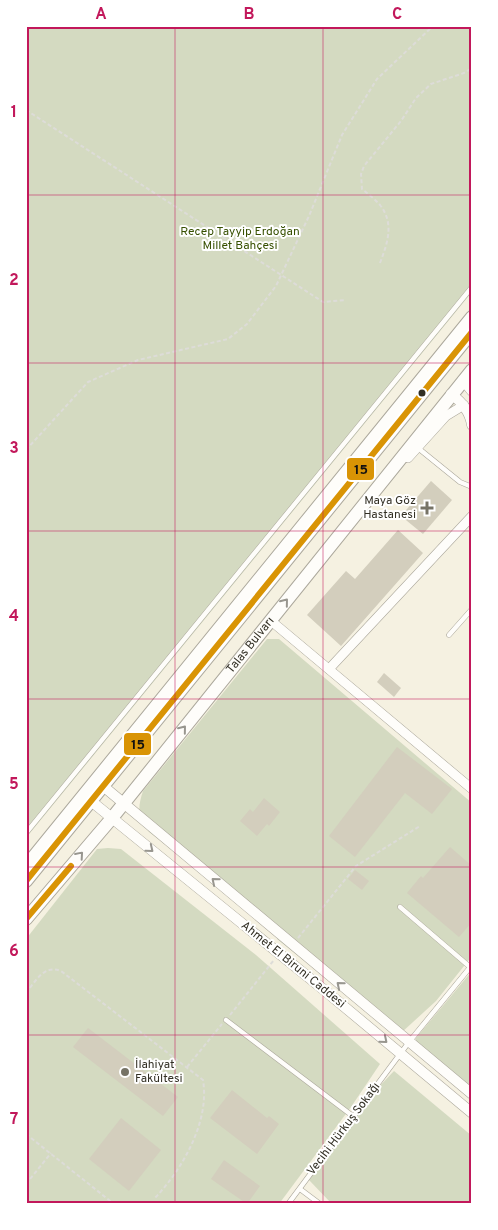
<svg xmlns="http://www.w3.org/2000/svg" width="498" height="1230" font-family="Overpass,sans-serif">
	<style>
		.green { fill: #d4dac1 }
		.building { fill: #d3cebd }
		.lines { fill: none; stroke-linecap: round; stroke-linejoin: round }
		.service-casing { stroke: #aca89c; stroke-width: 5.5 }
		.minor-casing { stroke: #aca89c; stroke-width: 10 }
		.tertiary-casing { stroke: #aca89c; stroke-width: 11 }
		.primary-casing { stroke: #aca89c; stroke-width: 14 }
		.path { stroke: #dddcd8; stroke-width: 2; stroke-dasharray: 4 2.5; stroke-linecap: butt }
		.service { stroke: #fefdfa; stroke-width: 4.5 }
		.minor { stroke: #fefdfa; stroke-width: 9 }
		.tertiary { stroke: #fefdfa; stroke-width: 10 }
		.primary { stroke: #fefdfa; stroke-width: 12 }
		.bus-1-casing { stroke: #fff; stroke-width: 10 }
		.bus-1 { stroke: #d99405; stroke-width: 6 }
		.oneway { stroke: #98968f }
		.grid { fill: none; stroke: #c2185b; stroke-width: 1; stroke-opacity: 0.55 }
		.bus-dot { fill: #322f24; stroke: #fff; stroke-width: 2 }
		.poi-dot { fill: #767366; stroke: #fff; stroke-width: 2 }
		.labels { text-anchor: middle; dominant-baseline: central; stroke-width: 4; stroke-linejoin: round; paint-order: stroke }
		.park-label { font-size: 12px; fill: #375000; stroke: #fff }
		.poi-label { font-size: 12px; fill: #322f24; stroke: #fff; text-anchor: end }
		.street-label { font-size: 12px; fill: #322f24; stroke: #fff }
		.line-badge { stroke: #fff; stroke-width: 2 }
		.pale-badge-label { font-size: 14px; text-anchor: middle; font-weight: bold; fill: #111 }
		.neatline { fill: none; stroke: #c2185b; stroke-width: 2 }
		.grid-label { font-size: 16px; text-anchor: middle; font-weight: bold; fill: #c2185b }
	</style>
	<rect width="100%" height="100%" fill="#f5f1e1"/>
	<g class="green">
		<polygon points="26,26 472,26 472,292 26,838"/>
		<path d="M267 639H279L472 803V956L436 1001 401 1033H394L277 939 280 934 149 832C138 817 137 809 143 791Z"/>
		<polygon points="108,848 121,849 256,955 380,1064 351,1107 279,1204 26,1204 26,939 97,849"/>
		<polygon points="472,971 472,1099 416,1051 416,1038"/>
		<polygon points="394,1071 472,1136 472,1204 332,1204 309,1180 374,1092"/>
	</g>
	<g class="building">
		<polygon points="431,481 452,500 423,534 401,516"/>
		<polygon points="398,530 423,553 341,646 307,615 346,571 355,579"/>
		<polygon points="384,673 401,688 394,697 377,682"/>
		<polygon points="397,747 452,789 432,814 405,793 355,857 329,836"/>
		<polygon points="264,798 280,812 269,826 267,824 257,836 240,821 250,809 253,812"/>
		<polygon points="450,847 472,866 472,922 459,937 407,893 421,876 423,878"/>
		<polygon points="355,870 369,881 362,890 348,879"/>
		<polygon points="88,1028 178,1097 163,1116 73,1047"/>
		<polygon points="232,1090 267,1118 269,1116 279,1124 257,1154 210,1118"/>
		<polygon points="121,1118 161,1150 129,1191 89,1159"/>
		<polygon points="224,1160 260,1186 247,1204 211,1179"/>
	</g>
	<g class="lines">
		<g class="service-casing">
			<g id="service">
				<polyline points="418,448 460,482 472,487"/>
				<polyline points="449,635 472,609"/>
				<polyline points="26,833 472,287"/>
				<polyline points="400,907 470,967"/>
				<polyline points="226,1020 354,1117"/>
				<polyline points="300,1189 320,1204"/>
				<polyline points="288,1204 409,1042 472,965"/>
			</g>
		</g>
		<g class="minor-casing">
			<g id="minor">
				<polyline points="408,458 446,416 464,405"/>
				<polyline points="270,620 472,789"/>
				<polyline points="329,669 472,516"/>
			</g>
		</g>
		<g class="tertiary-casing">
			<g id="tertiary">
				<polyline points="463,380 472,391"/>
				<path d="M451 394C462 402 470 411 472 425"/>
				<polyline points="103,786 472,1094"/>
				<polyline points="91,801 323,989 472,1113"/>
			</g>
		</g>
		<g class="primary-casing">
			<g id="primary">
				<polyline points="26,866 472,317"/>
				<polyline points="26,881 472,332"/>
				<path id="s1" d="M26 919 112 818 472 370"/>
			</g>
		</g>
		<g class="path">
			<polyline points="26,110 323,302 346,300"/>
			<path d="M380 263C387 244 395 224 380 205 375 199 368 194 362 189L361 174 364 166 401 121 416 98 431 84 464 73 472 68"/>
			<polyline points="26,450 88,382 138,360 228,339 247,324 276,286 309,216 342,135 377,79 433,26"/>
			<polyline points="298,938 356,866 420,826"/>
			<path d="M26 993C35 982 44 964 61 971L203 1080C210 1122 182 1170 154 1199"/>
			<polyline points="230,1015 274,960"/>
			<polyline points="187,1067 222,1024"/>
			<polyline points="26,1134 114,1204"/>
			<polyline points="26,1184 51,1153"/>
		</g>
		<use href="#service" class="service"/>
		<use href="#minor" class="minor"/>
		<use href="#tertiary" class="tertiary"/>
		<use href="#primary" class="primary"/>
		<g class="bus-1-casing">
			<g id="bus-1">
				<polyline points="26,881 472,332"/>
				<polyline points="26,919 71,866"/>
			</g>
		</g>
		<use href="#bus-1" class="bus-1"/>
	</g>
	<defs><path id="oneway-chevron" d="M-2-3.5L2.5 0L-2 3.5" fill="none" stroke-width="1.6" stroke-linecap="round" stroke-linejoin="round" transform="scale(1.25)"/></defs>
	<g class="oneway">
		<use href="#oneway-chevron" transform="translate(285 602) rotate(-51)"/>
		<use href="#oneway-chevron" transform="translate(183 729) rotate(-51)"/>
		<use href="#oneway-chevron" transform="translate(150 849) rotate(39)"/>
		<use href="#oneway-chevron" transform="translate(80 855) rotate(-49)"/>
		<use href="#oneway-chevron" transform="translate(215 881) rotate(-140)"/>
		<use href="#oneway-chevron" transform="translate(340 985) rotate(-140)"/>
		<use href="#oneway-chevron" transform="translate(384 1040) rotate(40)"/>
	</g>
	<path class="grid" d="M175 26V1204M323 26V1204M26 195H472M26 363H472M26 531H472M26 699H472M26 867H472M26 1035H472"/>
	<circle class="bus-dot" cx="422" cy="393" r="4.5"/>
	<g class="poi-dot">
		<path d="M424.5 500.5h5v5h5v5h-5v5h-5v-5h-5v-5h5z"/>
		<circle cx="125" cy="1072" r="5"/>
	</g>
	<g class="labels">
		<g class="park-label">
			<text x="240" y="232">Recep Tayyip Erdoğan<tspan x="240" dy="14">Millet Bahçesi</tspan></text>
		</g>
		<g class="poi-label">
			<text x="416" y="501">Maya Göz<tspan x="416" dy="14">Hastanesi</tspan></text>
			<text x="135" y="1065" text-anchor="start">İlahiyat<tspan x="135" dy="14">Fakültesi</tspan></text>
		</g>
		<g class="street-label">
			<text stroke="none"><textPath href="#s1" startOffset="354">Talas Bulvarı</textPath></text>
			<text transform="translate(293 965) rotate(39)">Ahmet El Biruni Caddesi</text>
			<text transform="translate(344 1129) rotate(-53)">Vecihi Hürkuş Sokağı</text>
		</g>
	</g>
	<g class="line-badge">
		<rect x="346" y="457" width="29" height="24" rx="5" fill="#d99405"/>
		<rect x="123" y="732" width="29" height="24" rx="5" fill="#d99405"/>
	</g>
	<g class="pale-badge-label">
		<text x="361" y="474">15</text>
		<text x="138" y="749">15</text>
	</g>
	<rect width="498" height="1230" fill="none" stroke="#ffffff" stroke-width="55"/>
	<rect x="28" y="28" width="442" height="1174" class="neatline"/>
	<g class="grid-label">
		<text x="101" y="19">A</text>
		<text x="249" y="19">B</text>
		<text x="397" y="19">C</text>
		<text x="14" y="117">1</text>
		<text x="14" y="285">2</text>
		<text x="14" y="453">3</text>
		<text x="14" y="621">4</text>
		<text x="14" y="789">5</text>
		<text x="14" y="956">6</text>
		<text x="14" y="1124">7</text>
	</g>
</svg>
